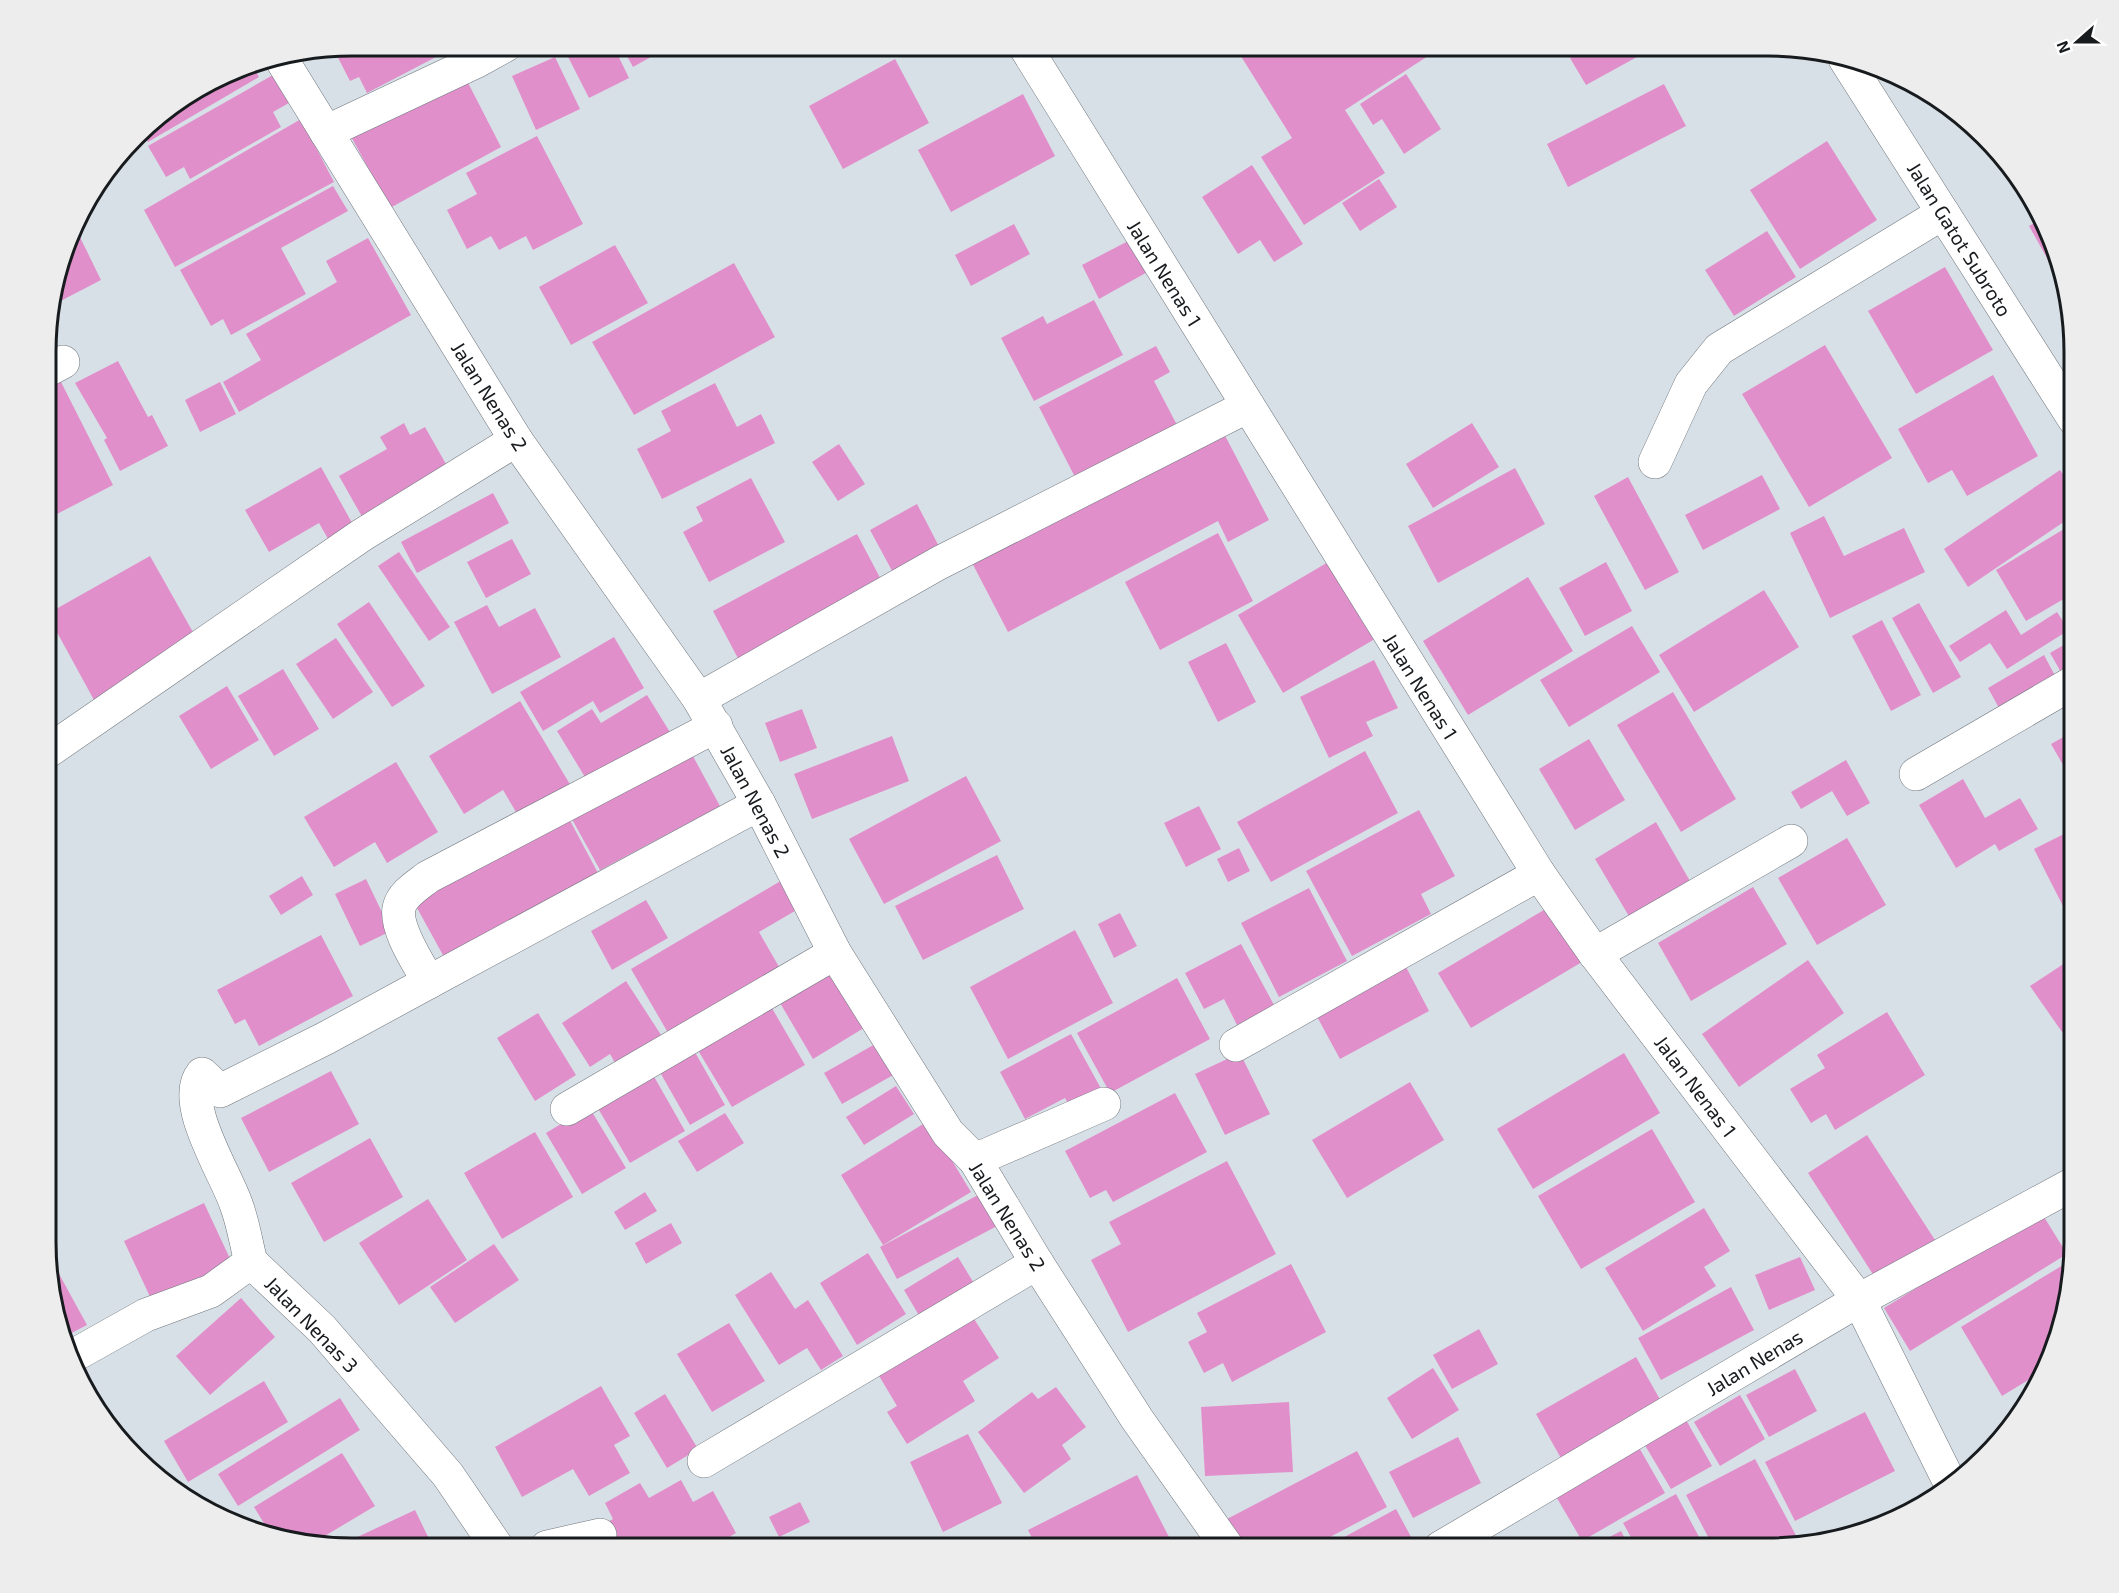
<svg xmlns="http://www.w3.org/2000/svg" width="2119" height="1593" font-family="'Exo 2',sans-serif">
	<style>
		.building { fill: #e18fcb }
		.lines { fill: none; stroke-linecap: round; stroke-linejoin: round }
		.street-casing { stroke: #70777d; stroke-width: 34 }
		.secondary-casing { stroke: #70777d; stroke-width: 34 }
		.street { stroke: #fff; stroke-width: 33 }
		.secondary { stroke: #fff; stroke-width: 33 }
		.labels { text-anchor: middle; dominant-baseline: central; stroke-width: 4.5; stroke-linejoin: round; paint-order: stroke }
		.street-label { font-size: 20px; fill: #181b1e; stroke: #fff }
		.rim { fill: none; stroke: #181b1e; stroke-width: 3 }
	</style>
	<rect width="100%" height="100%" fill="#d8e0e7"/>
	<g class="building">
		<polygon points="352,45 459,45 367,93 359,77 350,81 333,48"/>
		<polygon points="562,45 613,45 629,78 589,98"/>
		<polygon points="621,45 672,45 633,67"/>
		<polygon points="1234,45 1445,45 1345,110 1385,173 1304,225 1261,157 1292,138"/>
		<polygon points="1592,46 1657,46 1586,85 1570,58"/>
		<polygon points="555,57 580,109 536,130 512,76"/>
		<polygon points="895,59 929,123 843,169 809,106"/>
		<polygon points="251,62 259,77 148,142 142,131 150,121"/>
		<polygon points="280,71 296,99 273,112 281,127 190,179 184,167 166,177 148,146"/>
		<polygon points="463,73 501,147 390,208 348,131"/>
		<polygon points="1406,74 1441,129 1404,154 1382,119 1373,125 1360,104"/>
		<polygon points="1664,84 1686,126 1568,187 1547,144"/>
		<polygon points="1023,94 1055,156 951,212 918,150"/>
		<polygon points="301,119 334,182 175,267 144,210"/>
		<polygon points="537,136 583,224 533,250 526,236 499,250 491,236 467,249 447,210 477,194 466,173"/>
		<polygon points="1827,141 1877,220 1800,269 1750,190"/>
		<polygon points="1252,165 1303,244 1274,262 1260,240 1238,254 1202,197"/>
		<polygon points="1379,179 1397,207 1360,231 1342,203"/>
		<polygon points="333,186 348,211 281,248 306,294 231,335 223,319 211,326 180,270"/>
		<polygon points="2043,218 2060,262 2052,267 2029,226"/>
		<polygon points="1014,224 1030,254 971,286 955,255"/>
		<polygon points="76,229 101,280 49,307"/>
		<polygon points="1767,231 1796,277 1734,316 1705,270"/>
		<polygon points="368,238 411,315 239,412 223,382 261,360 246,334 337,282 326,261"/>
		<polygon points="1134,238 1151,270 1099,299 1082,265"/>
		<polygon points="615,245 648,303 571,345 539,287"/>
		<polygon points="734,263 775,337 634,415 592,342"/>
		<polygon points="1945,267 1993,350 1916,394 1868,311"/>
		<polygon points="1094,300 1123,355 1034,401 1001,338 1043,316 1047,324"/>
		<polygon points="1825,345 1892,458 1809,507 1742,394"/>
		<polygon points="1156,346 1170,372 1154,381 1178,427 1077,481 1039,407"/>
		<polygon points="118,361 148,417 152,415 168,446 120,471 104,440 107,438 75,383"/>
		<polygon points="55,370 113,485 57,514 47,495 48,374"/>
		<polygon points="1993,375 2038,456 1967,496 1952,470 1928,483 1898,429"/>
		<polygon points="220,382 236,414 200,432 185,400"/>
		<polygon points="715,383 737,427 761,414 775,443 662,499 637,449 671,431 661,411"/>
		<polygon points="404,423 410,435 425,427 451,473 365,522 339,476 387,449 380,437"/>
		<polygon points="1472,423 1499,467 1433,508 1406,464"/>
		<polygon points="1219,424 1269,520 1228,542 1218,521 1008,632 968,555"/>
		<polygon points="839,444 865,484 838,501 812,462"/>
		<polygon points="321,467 356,530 331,544 319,523 269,552 245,510"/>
		<polygon points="1515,468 1545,524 1438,583 1408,526"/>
		<polygon points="2060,470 2074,490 2074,515 1968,587 1944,549"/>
		<polygon points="1762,475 1780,509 1703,550 1685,515"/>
		<polygon points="1628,477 1679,572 1645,590 1594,496"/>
		<polygon points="751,478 785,542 709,582 683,532 703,521 696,507"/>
		<polygon points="493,493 509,523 417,573 401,542"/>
		<polygon points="917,504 944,556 897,580 870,530"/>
		<polygon points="1824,516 1844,556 1904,528 1925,572 1830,618 1790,533"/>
		<polygon points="2074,523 2074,593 2026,621 1996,570"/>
		<polygon points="1218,533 1253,601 1160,650 1125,582"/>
		<polygon points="857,534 886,589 742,666 713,611"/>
		<polygon points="512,539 531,574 486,598 467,562"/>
		<polygon points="399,552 450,627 429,641 378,566"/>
		<polygon points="150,556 198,641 94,700 47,614"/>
		<polygon points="1335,558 1380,636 1283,693 1238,615"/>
		<polygon points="1606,562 1632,611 1585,636 1559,588"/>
		<polygon points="1528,577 1573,651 1468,715 1423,641"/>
		<polygon points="1764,590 1799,647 1694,712 1659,655"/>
		<polygon points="369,602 425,686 392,707 337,624"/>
		<polygon points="1919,603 1961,677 1933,693 1892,618"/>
		<polygon points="487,605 499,627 535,608 561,657 492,694 454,622"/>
		<polygon points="2006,610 2021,635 2057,612 2069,630 2007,669 1990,643 1960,662 1949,646"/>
		<polygon points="1882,620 1921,695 1891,711 1852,636"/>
		<polygon points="1632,626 1660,672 1569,727 1540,680"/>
		<polygon points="614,637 644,688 600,713 593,701 543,731 520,692"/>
		<polygon points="336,638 373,692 333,719 296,664"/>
		<polygon points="2074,639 2074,677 2066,681 2050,653"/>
		<polygon points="1226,643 1256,702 1218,722 1188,662"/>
		<polygon points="2044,655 2060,685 2004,717 1988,688"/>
		<polygon points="1374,660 1398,708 1366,722 1373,736 1329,758 1300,697"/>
		<polygon points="283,669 319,729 274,756 238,696"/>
		<polygon points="227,686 259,740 211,769 179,716"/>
		<polygon points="1673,692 1736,799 1681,832 1617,725"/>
		<polygon points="647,695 673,737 591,787 557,731 592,709 601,723"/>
		<polygon points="520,701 571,786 519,817 503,790 464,814 429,756"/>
		<polygon points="2074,703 2074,726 2063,709"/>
		<polygon points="802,709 817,748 780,762 765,723"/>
		<polygon points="2074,731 2074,784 2051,744"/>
		<polygon points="892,736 909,781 812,819 794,774"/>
		<polygon points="1589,739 1625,800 1575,830 1539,769"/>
		<polygon points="688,747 720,806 600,870 568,812"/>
		<polygon points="1365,751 1398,813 1271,882 1237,822"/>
		<polygon points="1846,760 1870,803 1847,816 1832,791 1801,809 1791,792"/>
		<polygon points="396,762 438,832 387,863 375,842 334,867 304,817"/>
		<polygon points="966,776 1001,841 884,904 849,839"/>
		<polygon points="1963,779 1985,818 2020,798 2038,829 1999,851 1995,844 1956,868 1919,805"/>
		<polygon points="1199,806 1221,849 1186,867 1164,823"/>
		<polygon points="1419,810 1455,876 1421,894 1431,914 1352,956 1306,871"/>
		<polygon points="566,813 598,873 444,957 411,897"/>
		<polygon points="1656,822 1694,888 1633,923 1595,859"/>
		<polygon points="2074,829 2074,911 2067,914 2034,849"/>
		<polygon points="1847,838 1886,905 1817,945 1778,878"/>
		<polygon points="1239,848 1250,871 1228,882 1217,859"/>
		<polygon points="997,855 1024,909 923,960 895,906"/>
		<polygon points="302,876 313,895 281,915 269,896"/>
		<polygon points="366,879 391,931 360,946 335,894"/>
		<polygon points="784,879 800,908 759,932 782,972 671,1038 631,969"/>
		<polygon points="1753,887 1787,944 1691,1001 1658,943"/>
		<polygon points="1309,888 1347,961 1279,997 1241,923"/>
		<polygon points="646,900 668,938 612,970 591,931"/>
		<polygon points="1554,904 1587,959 1471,1028 1438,973"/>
		<polygon points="1120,913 1137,946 1114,958 1098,924"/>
		<polygon points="1075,930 1113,1003 1008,1059 970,987"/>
		<polygon points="321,935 353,996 259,1046 245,1019 235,1024 217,990"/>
		<polygon points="1241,944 1274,1005 1237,1025 1224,999 1204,1009 1185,973"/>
		<polygon points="2074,957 2073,1025 2062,1032 2030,986"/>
		<polygon points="1808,960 1844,1013 1739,1087 1702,1034"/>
		<polygon points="835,961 872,1023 813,1059 776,996"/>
		<polygon points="1405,965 1429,1011 1340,1059 1315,1013"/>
		<polygon points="1177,978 1210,1039 1110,1093 1077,1033"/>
		<polygon points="626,981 665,1041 619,1070 610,1054 590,1067 562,1023"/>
		<polygon points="769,1003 805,1065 732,1107 696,1047"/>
		<polygon points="1887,1012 1925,1075 1835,1130 1826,1114 1811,1123 1790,1089 1825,1068 1817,1055"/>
		<polygon points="538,1013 576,1075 535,1101 497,1038"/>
		<polygon points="1071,1034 1104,1094 1072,1111 1065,1098 1025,1119 1000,1072"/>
		<polygon points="877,1043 895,1074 842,1104 824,1073"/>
		<polygon points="692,1047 725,1105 690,1125 657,1067"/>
		<polygon points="1240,1053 1270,1114 1225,1135 1195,1074"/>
		<polygon points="1624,1053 1660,1113 1533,1189 1497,1129"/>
		<polygon points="331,1071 359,1124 269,1172 241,1118"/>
		<polygon points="652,1073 685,1131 630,1163 596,1105"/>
		<polygon points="1410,1082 1444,1140 1347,1198 1312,1140"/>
		<polygon points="896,1086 914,1114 864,1145 846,1117"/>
		<polygon points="1175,1093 1207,1152 1113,1202 1106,1190 1090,1198 1065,1151"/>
		<polygon points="589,1107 626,1168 582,1194 546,1133"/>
		<polygon points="725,1113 744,1143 697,1172 678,1141"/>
		<polygon points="928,1121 971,1192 883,1245 841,1175"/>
		<polygon points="1652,1129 1695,1202 1581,1269 1538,1196"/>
		<polygon points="535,1132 573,1197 502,1239 464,1173"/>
		<polygon points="1867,1135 1935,1240 1876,1279 1808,1173"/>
		<polygon points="370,1138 403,1197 324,1242 291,1183"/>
		<polygon points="1227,1161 1276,1254 1128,1332 1091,1260 1121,1244 1109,1222"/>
		<polygon points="645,1192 657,1211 625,1230 614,1212"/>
		<polygon points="980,1194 997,1226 897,1279 880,1247"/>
		<polygon points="428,1199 467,1260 399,1305 359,1243"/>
		<polygon points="204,1203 232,1263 152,1301 124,1241"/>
		<polygon points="1704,1208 1730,1251 1704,1267 1716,1286 1643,1331 1605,1268"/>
		<polygon points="2041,1212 2067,1254 1910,1351 1884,1308"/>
		<polygon points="671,1223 682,1243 646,1264 635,1243"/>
		<polygon points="494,1244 519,1280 455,1323 430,1287"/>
		<polygon points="868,1253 906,1314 857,1345 820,1283"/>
		<polygon points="958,1257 978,1290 924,1324 904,1290"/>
		<polygon points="1800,1257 1815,1290 1769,1310 1755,1275"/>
		<polygon points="52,1261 87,1325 66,1336 46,1264"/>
		<polygon points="2068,1262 2072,1268 2051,1359 2043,1371 2002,1396 1961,1327"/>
		<polygon points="1291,1264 1326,1332 1232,1382 1223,1363 1204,1373 1188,1342 1207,1332 1197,1313"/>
		<polygon points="771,1272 795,1309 808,1300 843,1356 821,1370 807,1348 779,1365 735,1295"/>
		<polygon points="1731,1287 1754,1330 1661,1380 1638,1338"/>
		<polygon points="241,1298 275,1337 210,1395 176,1356"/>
		<polygon points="969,1311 999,1358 963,1381 975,1401 907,1444 887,1412 897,1406 875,1369"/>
		<polygon points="729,1323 765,1381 712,1412 677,1354"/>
		<polygon points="1479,1329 1498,1364 1452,1389 1433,1355"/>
		<polygon points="1636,1357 1662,1403 1562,1460 1536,1414"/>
		<polygon points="1433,1368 1459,1410 1412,1439 1387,1398"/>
		<polygon points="1795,1369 1817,1411 1769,1437 1746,1395"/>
		<polygon points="264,1381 288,1422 188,1482 164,1441"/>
		<polygon points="601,1386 630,1436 614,1445 630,1473 589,1496 573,1469 522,1497 495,1447"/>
		<polygon points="1056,1387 1086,1427 1062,1445 1071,1459 1024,1493 978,1432 1032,1392 1038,1399"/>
		<polygon points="665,1394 698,1449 667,1468 634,1413"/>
		<polygon points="1740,1395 1765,1439 1720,1466 1694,1422"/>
		<polygon points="340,1398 360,1430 238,1506 218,1474"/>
		<polygon points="1289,1402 1293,1472 1205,1476 1201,1407"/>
		<polygon points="1865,1412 1895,1471 1795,1521 1765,1462"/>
		<polygon points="1685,1418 1712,1466 1671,1489 1643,1442"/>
		<polygon points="968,1434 1002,1503 943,1532 910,1462"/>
		<polygon points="1458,1437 1481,1483 1413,1518 1389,1472"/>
		<polygon points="1637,1444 1665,1493 1582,1541 1554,1493"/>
		<polygon points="1357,1451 1387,1507 1309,1548 1272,1548 1268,1541 1254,1548 1239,1548 1225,1520"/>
		<polygon points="342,1453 375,1506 313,1543 270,1533 254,1507"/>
		<polygon points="1755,1459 1800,1543 1795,1545 1767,1548 1714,1548 1686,1495"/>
		<polygon points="1137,1475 1169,1537 1147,1548 1037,1548 1028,1530"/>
		<polygon points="681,1480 693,1502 713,1491 736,1533 710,1548 610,1547 599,1527 613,1519 605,1503 640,1483 649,1498"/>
		<polygon points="1676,1494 1705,1548 1637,1548 1623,1523"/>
		<polygon points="800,1502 810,1522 779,1537 769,1517"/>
		<polygon points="1396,1509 1417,1548 1324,1548"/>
		<polygon points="415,1510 433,1547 336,1547"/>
		<polygon points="1621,1531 1630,1548 1588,1548"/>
	</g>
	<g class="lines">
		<g class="street-casing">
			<g id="street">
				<polyline points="1024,45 1539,874 1595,954 1859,1300 1949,1481"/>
				<polyline points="280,57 516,440 699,699 759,804 835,953 948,1133 975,1160 1037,1263 1137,1419 1228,1548"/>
				<polyline points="326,132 477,61 506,45"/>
				<polyline points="48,370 63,362"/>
				<polyline points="1655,462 1691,384 1719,349 1943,213"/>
				<polyline points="699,699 939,563 1248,406"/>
				<polyline points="47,752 362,535 516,440"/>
				<polyline points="1916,774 2074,682"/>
				<polyline points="1595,954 1791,841"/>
				<polyline points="429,982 759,804"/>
				<polyline points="1236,1045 1539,874"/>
				<polyline points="567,1109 835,953"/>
				<polyline points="975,1160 1104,1104"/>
				<path d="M251 1262C246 1243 243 1222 236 1204 226 1174 179 1102 202 1074L220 1091 326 1038 429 982C419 964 395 929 399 908 402 894 418 885 428 877L716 726"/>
				<polyline points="71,1357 146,1315 211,1291 251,1262 322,1329 448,1475 497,1547"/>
				<polyline points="704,1461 1037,1263"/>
				<polyline points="547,1547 600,1535"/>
				<polyline points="1440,1548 1859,1300 2073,1184"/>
			</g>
		</g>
		<g class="secondary-casing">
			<polyline id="secondary" points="1845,59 2074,419"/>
		</g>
		<use href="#street" class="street"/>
		<use href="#secondary" class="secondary"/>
	</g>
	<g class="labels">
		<g class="street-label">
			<text transform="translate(1960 239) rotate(58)">Jalan Gatot Subroto</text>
			<text transform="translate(1165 273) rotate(58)">Jalan Nenas 1</text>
			<text transform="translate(490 396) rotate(58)">Jalan Nenas 2</text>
			<text transform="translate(1421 686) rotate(58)">Jalan Nenas 1</text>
			<text transform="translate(756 801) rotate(62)">Jalan Nenas 2</text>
			<text transform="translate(1696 1086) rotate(53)">Jalan Nenas 1</text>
			<text transform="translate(1008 1216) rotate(58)">Jalan Nenas 2</text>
			<text transform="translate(312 1324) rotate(46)">Jalan Nenas 3</text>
			<text transform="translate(1754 1362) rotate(-31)">Jalan Nenas</text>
		</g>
	</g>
	<path d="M0 0H2119V1593H0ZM352 56H1768A296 296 0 0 1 2064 352V1242A296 296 0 0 1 1768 1538H352A296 296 0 0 1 56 1242V352A296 296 0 0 1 352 56Z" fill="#ededed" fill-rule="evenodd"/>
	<path class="rim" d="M352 56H1768A296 296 0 0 1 2064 352V1242A296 296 0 0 1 1768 1538H352A296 296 0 0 1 56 1242V352A296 296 0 0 1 352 56Z"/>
	<g transform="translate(2077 42) rotate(249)" stroke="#ffffff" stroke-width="4.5" paint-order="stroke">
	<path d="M0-4.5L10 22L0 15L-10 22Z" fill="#181b1e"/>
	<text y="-9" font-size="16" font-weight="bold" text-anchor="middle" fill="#181b1e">N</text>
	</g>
</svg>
